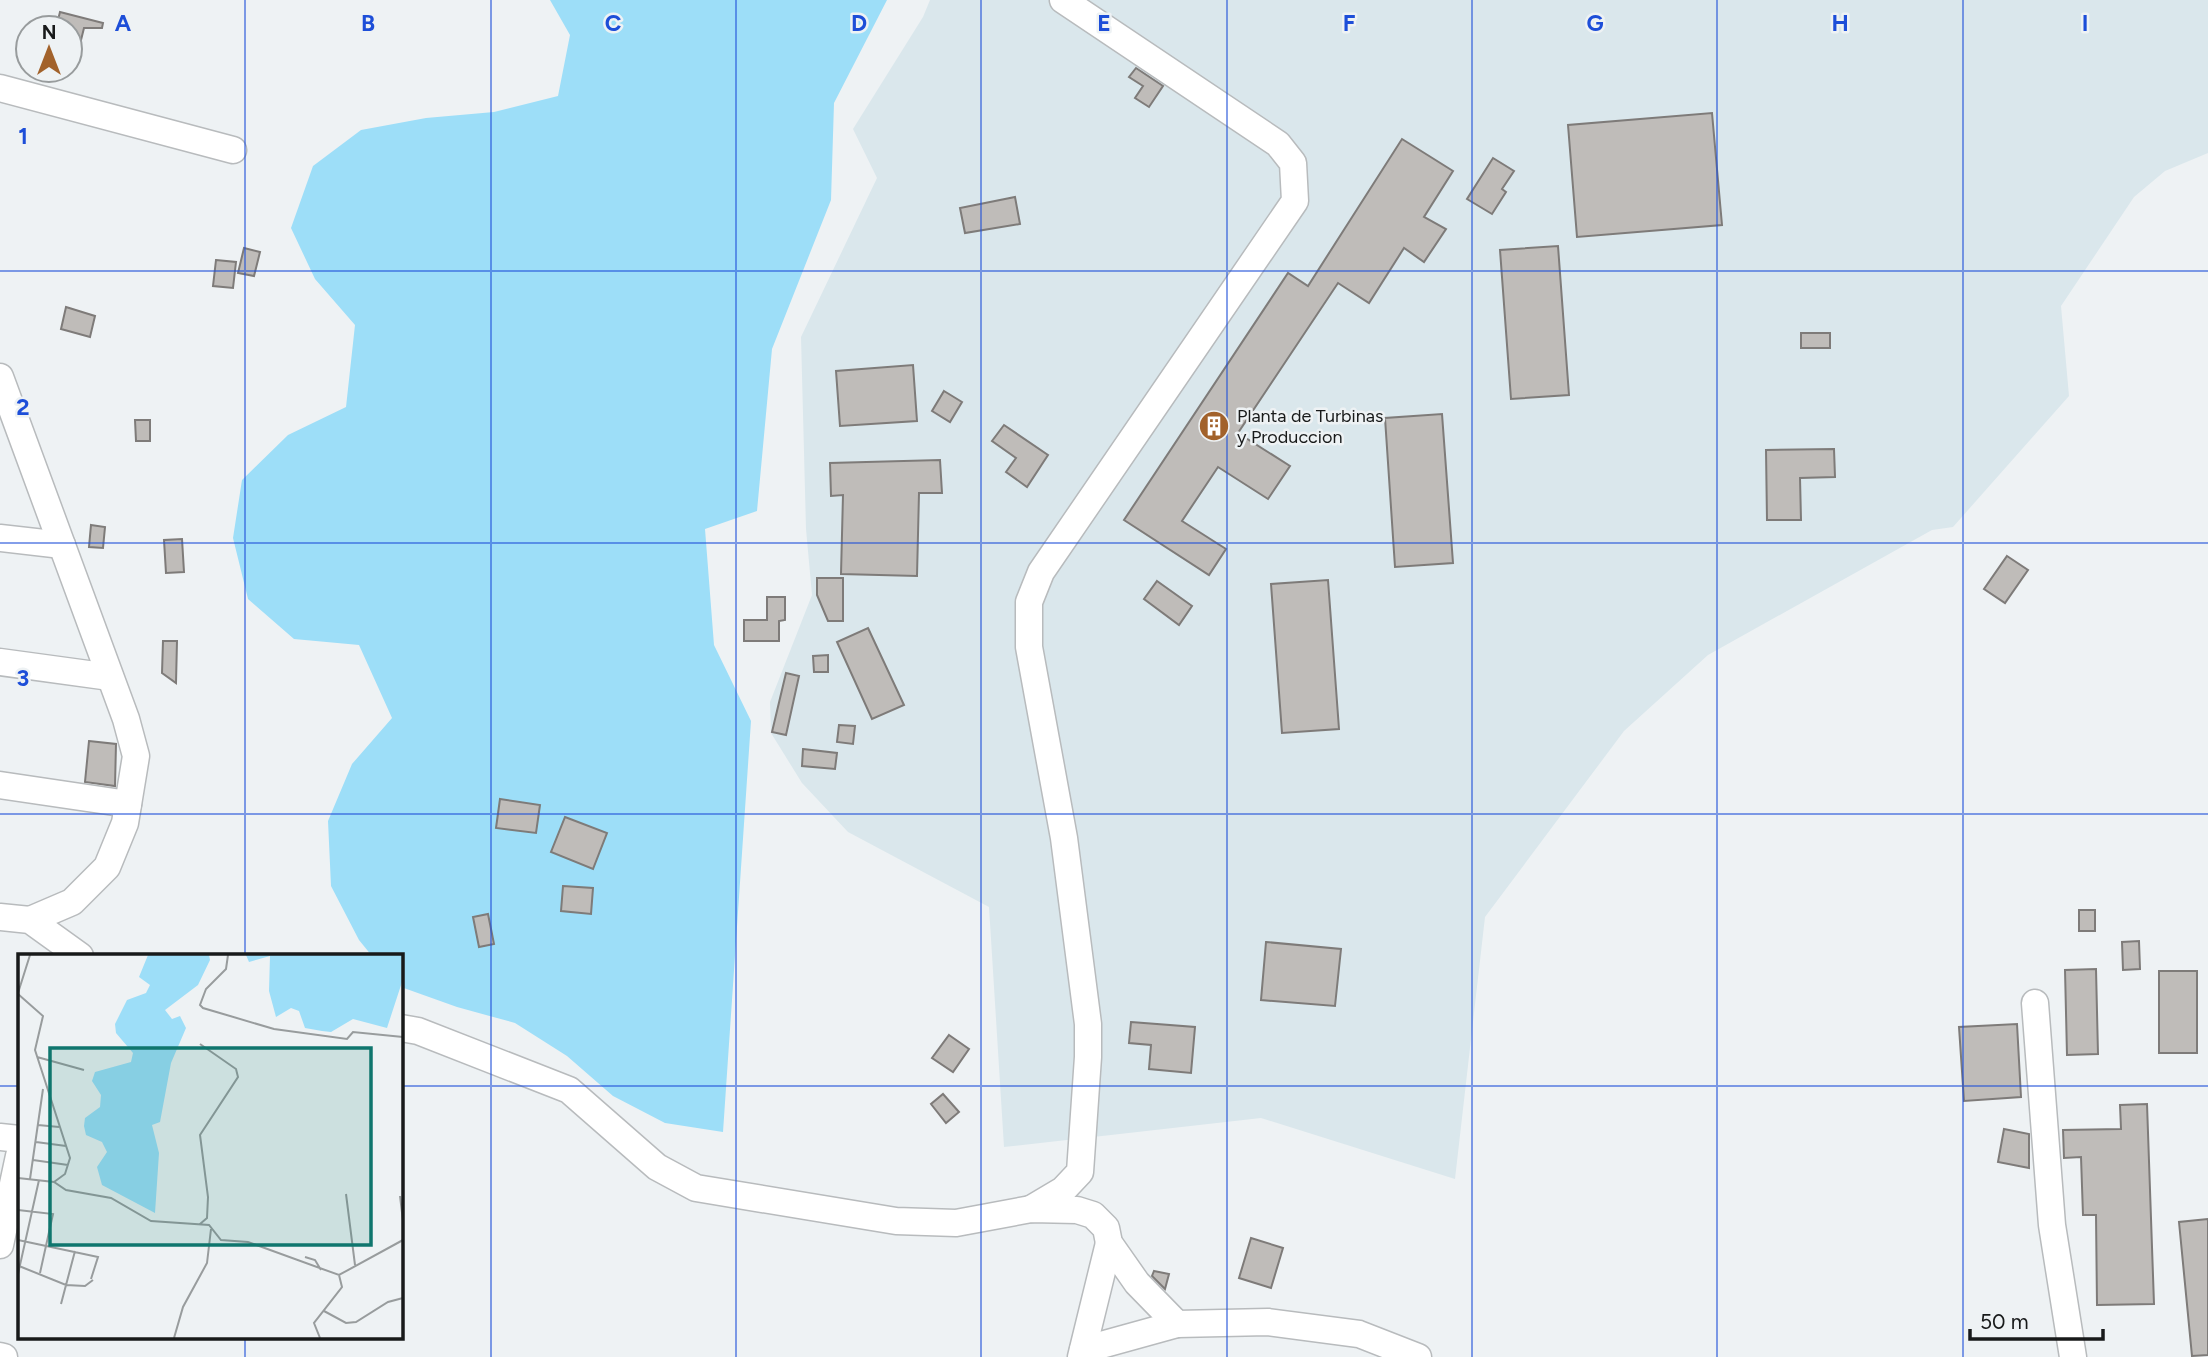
<svg xmlns="http://www.w3.org/2000/svg" width="2208" height="1357" font-family="Figtree,sans-serif">
	<style>
		.built { fill: #dae7ec }
		.green { fill: #9ddef8 }
		.building { fill: #bfbcb9; stroke: #7e7b79; stroke-width: 2 }
		.lines { fill: none; stroke-linecap: round; stroke-linejoin: round }
		.minor-casing { stroke: #b8bbbd; stroke-width: 29 }
		.minor { stroke: #fff; stroke-width: 26 }
		.grid { fill: none; stroke: #1d4ed8; stroke-width: 2; stroke-opacity: 0.55 }
		.labels { text-anchor: middle; dominant-baseline: central; stroke-width: 5; stroke-linejoin: round; paint-order: stroke }
		.poi-label { font-size: 18px; fill: #181a1a; stroke: #eef2f4; text-anchor: start }
		.inset-road { fill: none; stroke: #989c9d; stroke-width: 2 }
		.view { fill: #0f766e; fill-opacity: 0.15; stroke: #0f766e; stroke-width: 3.5 }
		.inset-edge { fill: none; stroke: #181a1a; stroke-width: 3.5 }
		.grid-label { font-size: 23px; text-anchor: middle; font-weight: bold; fill: #1d4ed8; stroke: #eef2f4; stroke-width: 5; stroke-linejoin: round; paint-order: stroke }
	</style>
	<rect width="100%" height="100%" fill="#eef2f4"/>
	<polygon class="built" points="930,0 2208,0 2208,153 2165,171 2134,197 2061,306 2069,396 1953,527 1932,530 1708,655 1624,731 1485,917 1455,1179 1261,1118 1004,1147 989,907 848,832 802,783 771,733 770,702 812,595 806,529 801,337 877,178 853,129 923,17"/>
	<polygon class="green" points="550,0 887,0 834,103 831,200 772,349 757,511 705,529 714,645 751,721 723,1132 665,1123 613,1096 567,1056 515,1023 457,1007 401,987 401,956 372,956 359,940 331,886 328,821 352,764 392,718 359,645 294,639 248,599 233,538 242,480 288,435 346,407 355,325 315,279 291,228 313,166 361,130 426,118 494,112 558,96 570,35"/>
	<g class="building">
		<polygon points="60,12 103,23 102,28 84,28 75,64 70,63 70,28 56,28"/>
		<polygon points="1136,68 1163,86 1149,107 1135,98 1143,86 1129,77"/>
		<polygon points="1712,113 1722,225 1577,237 1568,125"/>
		<polygon points="1402,139 1453,171 1424,217 1446,229 1424,262 1404,248 1369,303 1338,283 1238,433 1290,466 1268,499 1218,467 1182,521 1226,549 1209,575 1124,520 1288,273 1308,286"/>
		<polygon points="1493,158 1514,171 1502,189 1506,192 1492,214 1467,199"/>
		<polygon points="1015,197 1020,224 965,233 960,208"/>
		<polygon points="1558,246 1569,395 1511,399 1500,250"/>
		<polygon points="244,248 260,252 254,276 238,273"/>
		<polygon points="216,260 236,262 233,288 213,286"/>
		<polygon points="66,307 95,316 90,337 61,329"/>
		<rect x="1801" y="333" width="29" height="15"/>
		<polygon points="913,365 917,421 840,426 836,371"/>
		<polygon points="944,391 962,402 950,422 932,411"/>
		<polygon points="1442,414 1453,563 1395,567 1385,418"/>
		<polygon points="135,420 150,420 150,441 136,441"/>
		<polygon points="1004,425 1048,455 1027,487 1006,472 1016,458 992,441"/>
		<polygon points="1834,449 1835,477 1800,478 1801,520 1767,520 1766,450"/>
		<polygon points="940,460 942,493 919,493 917,576 841,574 843,495 831,496 830,463"/>
		<polygon points="91,525 105,527 103,548 89,547"/>
		<polygon points="182,539 184,572 166,573 164,540"/>
		<polygon points="2007,556 2028,570 2005,603 1984,589"/>
		<polygon points="817,578 843,578 843,621 828,621 817,595"/>
		<polygon points="1328,580 1339,729 1282,733 1271,584"/>
		<polygon points="1157,581 1192,606 1179,625 1144,599"/>
		<polygon points="767,597 785,597 785,620 779,621 779,641 744,641 744,620 767,620"/>
		<polygon points="868,628 904,705 872,719 837,642"/>
		<polygon points="163,641 177,641 176,683 162,673"/>
		<polygon points="828,655 828,672 814,672 813,656"/>
		<polygon points="786,673 799,676 786,735 772,732"/>
		<polygon points="839,725 855,726 853,744 837,742"/>
		<polygon points="89,741 116,744 115,786 85,782"/>
		<polygon points="803,749 837,753 835,769 802,766"/>
		<polygon points="500,799 540,805 536,833 496,828"/>
		<polygon points="565,817 607,833 593,869 551,852"/>
		<polygon points="563,886 593,888 591,914 561,911"/>
		<rect x="2079" y="910" width="16" height="21"/>
		<polygon points="488,914 494,944 479,947 473,917"/>
		<polygon points="2139,941 2140,969 2123,970 2122,942"/>
		<polygon points="1266,942 1341,949 1335,1006 1261,1000"/>
		<polygon points="2096,969 2098,1054 2067,1055 2065,970"/>
		<rect x="2159" y="971" width="38" height="82"/>
		<polygon points="1131,1022 1195,1027 1191,1073 1149,1069 1151,1045 1129,1043"/>
		<polygon points="2017,1024 2021,1097 1964,1101 1959,1027"/>
		<polygon points="949,1035 969,1049 953,1072 932,1058"/>
		<polygon points="943,1094 959,1112 946,1123 931,1104"/>
		<polygon points="2147,1104 2154,1304 2097,1305 2096,1215 2083,1215 2081,1157 2064,1158 2063,1130 2121,1129 2120,1105"/>
		<polygon points="2004,1129 2029,1134 2029,1168 1998,1162"/>
		<polygon points="2208,1219 2208,1355 2192,1356 2179,1222"/>
		<polygon points="1251,1238 1283,1248 1271,1288 1239,1278"/>
		<polygon points="1154,1271 1169,1274 1165,1289 1152,1276"/>
	</g>
	<g class="lines">
		<g class="minor-casing">
			<g id="minor">
				<polyline points="0,88 233,150"/>
				<polyline points="0,377 126,719 136,756 125,823 107,867 72,902 30,920"/>
				<polyline points="0,538 62,545"/>
				<polyline points="0,662 110,677"/>
				<polyline points="0,785 128,804"/>
				<polyline points="0,917 30,920 80,956"/>
				<polyline points="2035,1003 2052,1225 2073,1357"/>
				<polyline points="401,1028 418,1031 569,1090 657,1167 696,1188 896,1221 956,1223 1031,1209 1077,1210 1093,1215 1106,1228 1109,1243 1137,1283 1177,1324 1268,1322 1359,1334 1418,1357"/>
				<polyline points="0,1137 19,1139"/>
				<polyline points="1031,1209 1063,1190 1080,1172 1088,1057 1088,1024 1064,838 1029,647 1029,602 1041,572 1295,201 1293,163 1278,144 1063,0"/>
				<polyline points="0,1245 19,1156"/>
				<polyline points="1083,1350 1177,1324"/>
				<polyline points="0,1356 4,1357"/>
				<polyline points="1081,1357 1109,1243"/>
			</g>
		</g>
		<use href="#minor" class="minor"/>
	</g>
	<path class="grid" d="M245 0V956M491 0V1357M736 0V1357M981 0V1357M1227 0V1357M1472 0V1357M1717 0V1357M1963 0V1357M0 271H2208M0 543H2208M0 814H2208M0 1086H19M401 1086H2208M245 1338V1357"/>
	<defs>
		<g id="building-disc" transform="scale(1.575)"><circle r="9.5" fill="#a2622b" stroke="#eef2f4"/><path d="M-4-6H4V6H1V3H-1V6H-4ZM-2.5-4.3h1.7v1.8h-1.7ZM.8-4.3h1.7v1.8H.8ZM-2.5-1h1.7V.8h-1.7ZM.8-1h1.7V.8H.8Z" fill="#fff"/></g>
	</defs>
	<g fill-rule="evenodd">
		<use href="#building-disc" x="1214" y="426"/>
	</g>
	<g class="labels">
		<g class="poi-label">
			<text x="1237" y="416">Planta de Turbinas<tspan x="1237" dy="21">y Produccion</tspan></text>
		</g>
	</g>
	<g transform="translate(18 954)">
		<rect width="385" height="385" fill="#eef2f4"/>
		<path d="M130 1H191L192 6 180 31 147 56 154 65 162 62 168 74 153 109 142 168 134 171 141 199 137 259 84 231 79 213 89 198 84 188 68 181 66 172 67 164 82 153 83 141 74 127 77 118 113 108 115 99 98 79 97 70 109 46 128 39 132 31 121 23ZM228 1H385V25L369 74 335 65 313 78 304 77 287 74 281 57 273 54 258 63 251 37 252 2 231 8Z" fill="#9ddef8"/>
		<path class="inset-road" d="M210 1 208 15 188 35 182 51 185 54 256 75 329 85 335 78 385 83M0 39 12 1M0 40 25 62 17 96 52 204 47 220 36 228M182 90 218 115 220 123 182 181 190 243 189 264 182 270M19 103 66 116M20 171 41 173M18 188 48 192M15 206 50 211M0 224 36 228 48 236 93 244 133 267 191 271 203 286 230 288 321 321 385 286M12 225 25 135M328 240 337 311M382 242 385 267M0 256 35 260 22 319M0 286 80 303 73 325M287 303 297 306 303 316M1 312 48 331 67 332 75 326M0 320 21 226M43 350 57 297M306 357 328 369 338 368 370 348 385 344M156 384 165 353 189 309 193 275M302 384 296 369 324 333 321 321"/>
		<path class="view" d="M32 94H353V291H32Z"/>
		<rect width="385" height="385" class="inset-edge"/>
	</g>
	<g class="grid-label">
		<text x="123" y="31">A</text>
		<text x="368" y="31">B</text>
		<text x="613" y="31">C</text>
		<text x="859" y="31">D</text>
		<text x="1104" y="31">E</text>
		<text x="1349" y="31">F</text>
		<text x="1595" y="31">G</text>
		<text x="1840" y="31">H</text>
		<text x="2085" y="31">I</text>
		<text x="23" y="144">1</text>
		<text x="23" y="415">2</text>
		<text x="23" y="686">3</text>
	</g>
	<g transform="translate(49 49)"><circle r="33" fill="#eef2f4" stroke="#989c9d" stroke-width="2"/>
	<path d="M0-5L12 26L0 18L-12 26Z" fill="#a2622b"/>
	<text y="-10" font-size="19" font-weight="bold" text-anchor="middle" fill="#181a1a">N</text>
	</g>
	<path d="M1970 1329v10h133v-10" fill="none" stroke="#181a1a" stroke-width="3.5"/>
	<text x="1980" y="1329" font-size="21" fill="#181a1a" stroke="#eef2f4" stroke-width="5" paint-order="stroke">50 m</text>
</svg>
